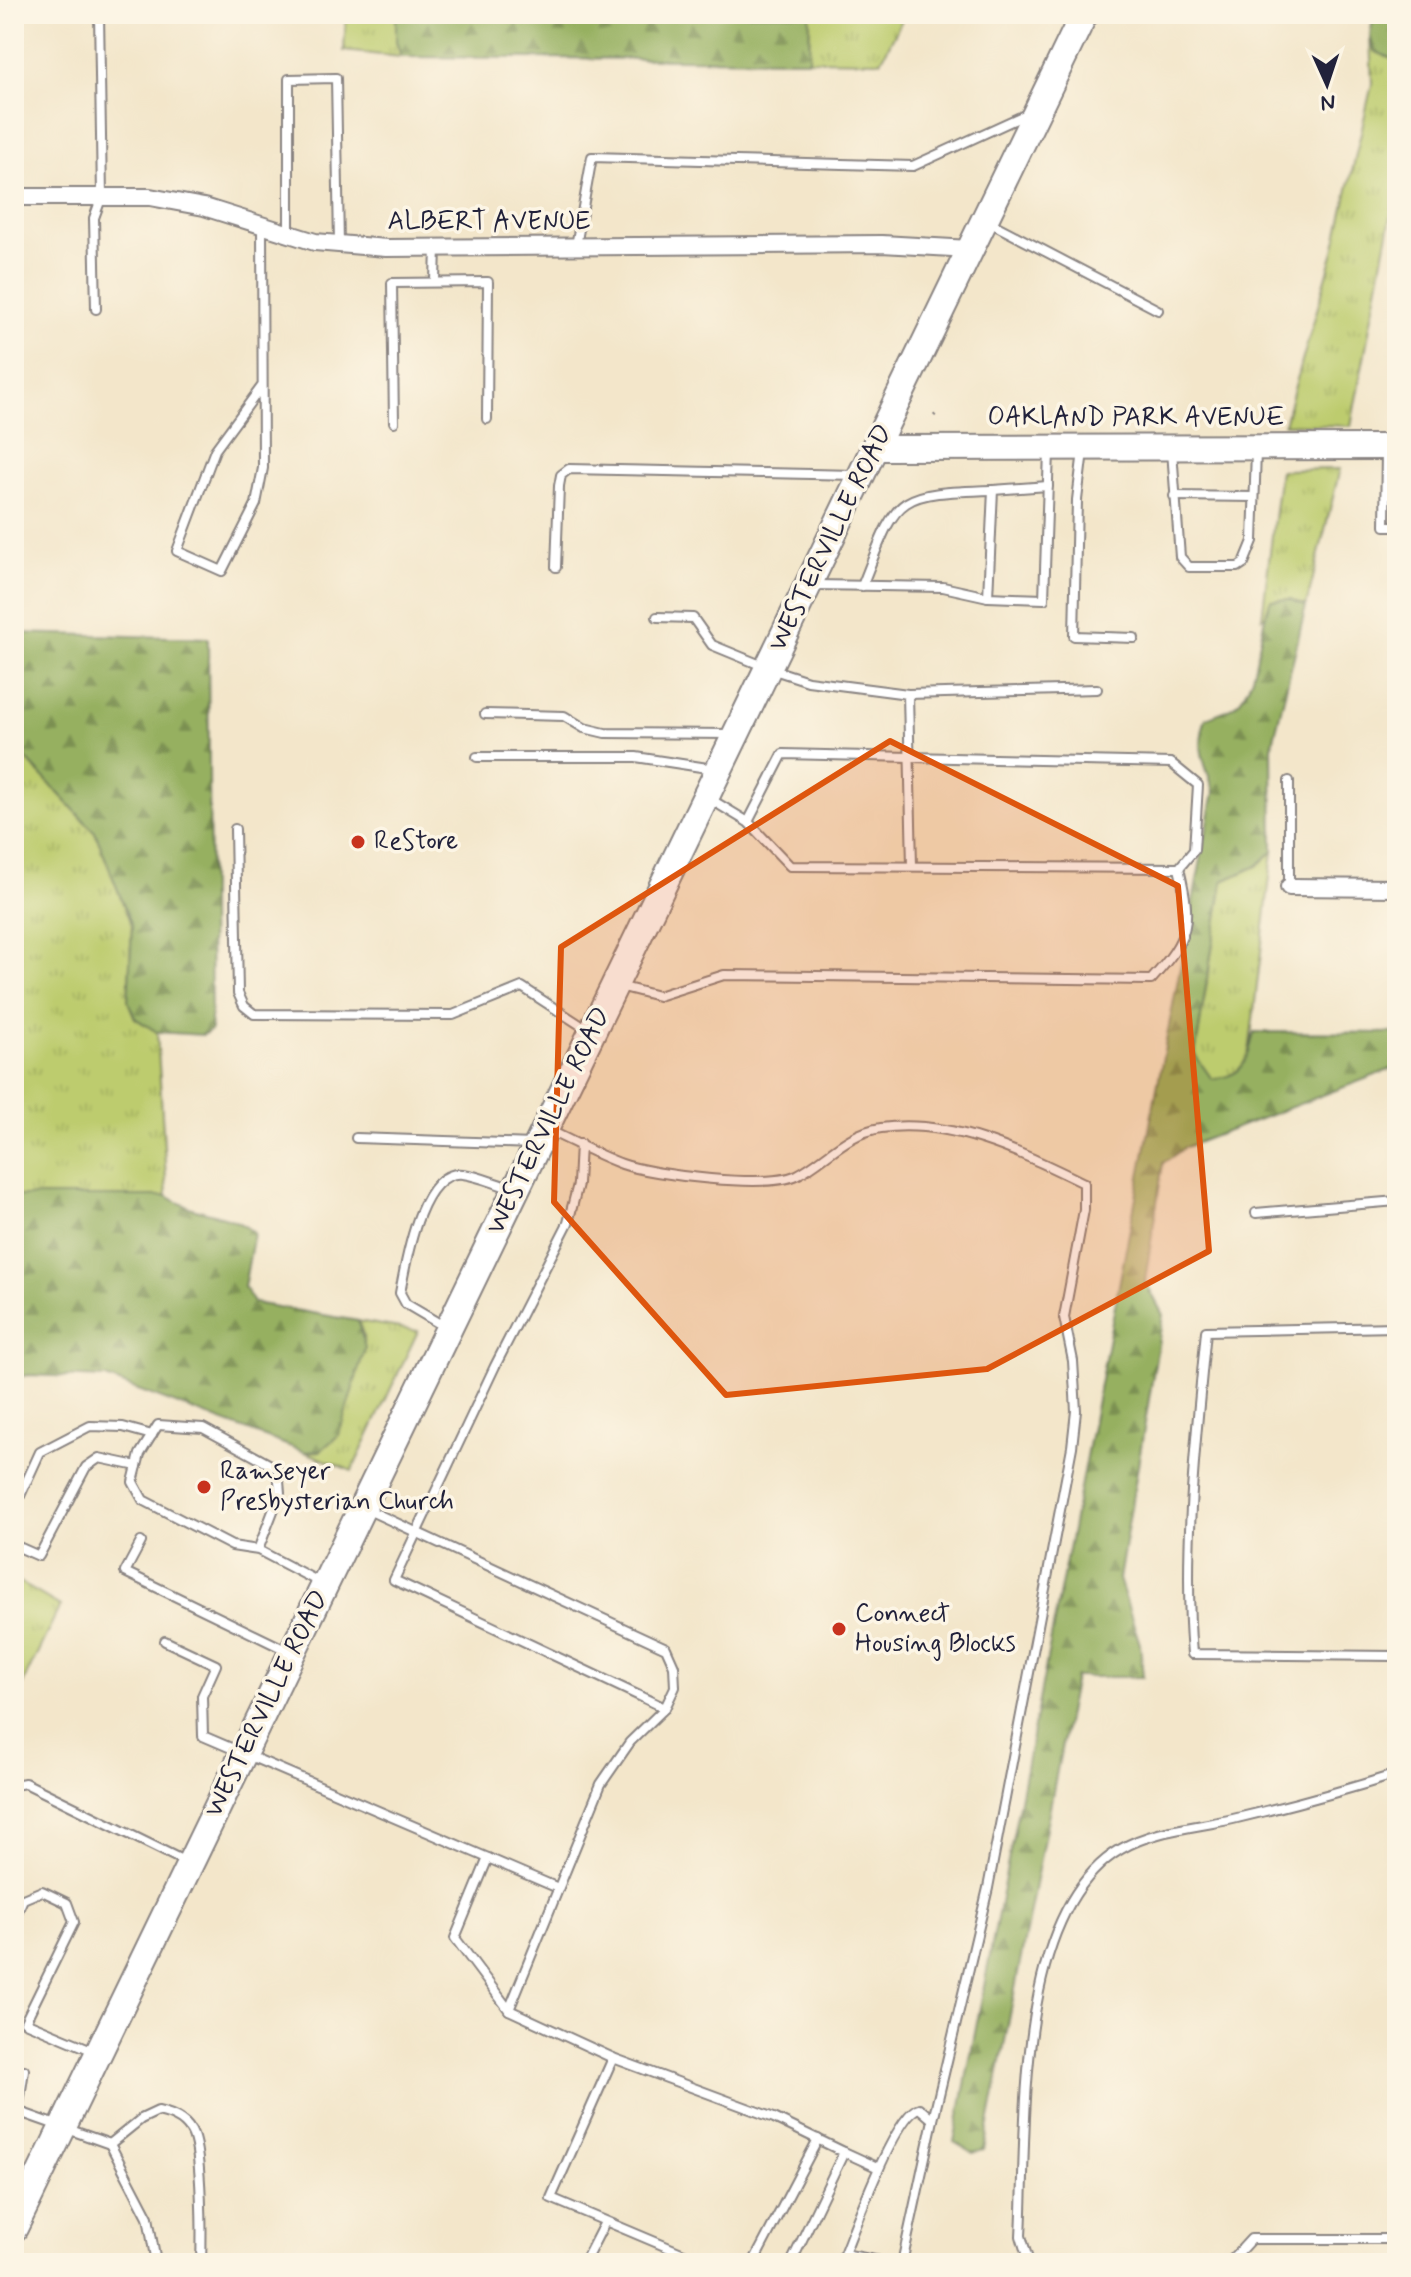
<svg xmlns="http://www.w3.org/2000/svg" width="1411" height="2277" font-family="Mynerve,sans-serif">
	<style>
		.grass { fill: url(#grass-tufts); stroke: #707754; stroke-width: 2 }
		.forest { fill: url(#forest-firs); stroke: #5c694e; stroke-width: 2 }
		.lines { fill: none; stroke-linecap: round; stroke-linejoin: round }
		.lane-casing { stroke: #8a8482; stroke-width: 12 }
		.street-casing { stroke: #8a8482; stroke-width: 20 }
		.secondary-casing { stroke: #8a8482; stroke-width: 28 }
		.primary-casing { stroke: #8a8482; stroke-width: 30 }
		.path { stroke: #8a8482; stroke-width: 3; stroke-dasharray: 2 6; stroke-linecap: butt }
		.lane { stroke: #fff; stroke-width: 8 }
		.street { stroke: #fff; stroke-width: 16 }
		.secondary { stroke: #fff; stroke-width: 24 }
		.primary { stroke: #fff; stroke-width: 26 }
		.marked { fill: #de560e; fill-opacity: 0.2; stroke: #de560e; stroke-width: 6; stroke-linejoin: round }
		.poi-dot { fill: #c8321e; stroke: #fcf5e5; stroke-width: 3 }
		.labels { text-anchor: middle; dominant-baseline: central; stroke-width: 7; stroke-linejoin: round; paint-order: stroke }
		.street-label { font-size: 26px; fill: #22223b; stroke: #fcf5e5 }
		.poi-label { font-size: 26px; fill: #22223b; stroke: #fcf5e5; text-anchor: start }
	</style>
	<defs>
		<pattern id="grass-tufts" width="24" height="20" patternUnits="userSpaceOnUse" patternTransform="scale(2)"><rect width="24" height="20" fill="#bdcc6e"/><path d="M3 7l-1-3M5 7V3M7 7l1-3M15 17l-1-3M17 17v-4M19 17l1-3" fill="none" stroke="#a2af60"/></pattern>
		<pattern id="forest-firs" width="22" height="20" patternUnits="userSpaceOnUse" patternTransform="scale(2)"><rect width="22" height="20" fill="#96b061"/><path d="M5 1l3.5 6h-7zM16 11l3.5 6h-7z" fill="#7a8f51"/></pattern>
	</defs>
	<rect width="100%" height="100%" fill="#fcf5e5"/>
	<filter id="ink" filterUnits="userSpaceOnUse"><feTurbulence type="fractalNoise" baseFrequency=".0125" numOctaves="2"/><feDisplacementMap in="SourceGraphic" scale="16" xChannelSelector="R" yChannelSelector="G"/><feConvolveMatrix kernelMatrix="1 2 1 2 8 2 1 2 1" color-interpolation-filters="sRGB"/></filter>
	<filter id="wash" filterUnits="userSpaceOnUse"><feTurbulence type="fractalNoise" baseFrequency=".006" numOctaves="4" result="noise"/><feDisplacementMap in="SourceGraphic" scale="32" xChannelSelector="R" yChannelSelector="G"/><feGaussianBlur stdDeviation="1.8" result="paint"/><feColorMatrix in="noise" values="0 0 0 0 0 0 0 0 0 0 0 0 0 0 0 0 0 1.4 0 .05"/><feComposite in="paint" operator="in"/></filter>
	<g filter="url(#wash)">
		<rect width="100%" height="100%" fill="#f3e6ca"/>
		<g class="grass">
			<polygon points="346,14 396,14 396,41 401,57 344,51"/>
			<polygon points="810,14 905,14 881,61 809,60"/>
			<polygon points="1370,35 1374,51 1397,61 1397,185 1351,426 1284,424 1334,251 1372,84"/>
			<polygon points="1340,469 1306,606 1290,599 1262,618 1280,470"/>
			<polygon points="14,746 95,832 132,926 128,1001 135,1018 157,1032 167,1196 14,1196"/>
			<polygon points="1273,851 1248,1061 1229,1078 1212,1080 1195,1055 1223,881 1257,866"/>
			<polygon points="358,1321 418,1331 352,1471 305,1452 320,1451 364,1337"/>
			<polygon points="14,1579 60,1606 14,1702"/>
		</g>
		<g class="forest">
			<polygon points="396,14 658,22 668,14 810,14 809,60 401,57 396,41"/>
			<polygon points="1374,14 1397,14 1397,61 1374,51 1370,35"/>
			<path d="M1290 599 1306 606 1272 747 1273 851 1257 866 1223 881 1195 1055 1212 1079C1243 1077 1248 1060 1254 1032L1397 1033V1067L1186 1147 1163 1163 1145 1281 1163 1315 1119 1579 1140 1644 1143 1677H1075L984 2150 973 2153 954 2142 1214 792C1205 761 1195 751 1206 718 1215 714 1228 711 1235 705 1260 685 1257 629 1271 600Z"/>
			<polygon points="14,633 208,638 211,1030 203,1035 157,1032 135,1018 128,1001 132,926 95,832 14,746"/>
			<path d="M14 1196H167C198 1217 225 1209 254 1233L244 1287 254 1303 358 1321 365 1348 339 1435 320 1451 305 1452 106 1378 28 1375 14 1378Z"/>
		</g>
	</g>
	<g filter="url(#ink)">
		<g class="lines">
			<g class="lane-casing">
				<g id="lane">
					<polyline points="989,222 1158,310"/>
					<polyline points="262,226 263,468 256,504 222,571 177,551 215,450 262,386"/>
					<polyline points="289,234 289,79 336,78 339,244"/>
					<polyline points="576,246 592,157 913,166 1029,113"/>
					<polyline points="435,281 436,247"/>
					<polyline points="96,309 94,218 102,196 99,14"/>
					<polyline points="394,422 392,283 488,282 487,419"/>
					<polyline points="1396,442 1397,409"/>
					<polyline points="1083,451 1077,500 1074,636 1134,638"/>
					<polyline points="1172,451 1180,557 1189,567 1238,567 1244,563 1253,541 1256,451"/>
					<polyline points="1386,451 1385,526 1397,526"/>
					<polyline points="1174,496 1254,497"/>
					<polyline points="556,567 559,486 561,475 569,469 856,475"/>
					<polyline points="815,585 943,587 988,597 1044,599 1049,451"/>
					<path d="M862 586C898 495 893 493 993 490"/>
					<polyline points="988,597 993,490 1048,486"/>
					<polyline points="657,617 693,618 712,645 768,668 808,681 908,694 912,866"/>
					<polyline points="908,694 1097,689"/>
					<polyline points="485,714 564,716 584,728 605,733 731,734"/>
					<polyline points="477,757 636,757 714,769"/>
					<polyline points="748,822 783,754 1171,763 1198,785 1194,850 1179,868"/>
					<polyline points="235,829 238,993 244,1006 254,1014 453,1015 522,987 588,1030"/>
					<polyline points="1289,887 1289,781"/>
					<path d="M619 986 658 996 724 975 1151 980C1190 937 1192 924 1179 868L790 866 748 822 710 799"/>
					<path d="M550 1131C574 1142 597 1155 622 1164 653 1175 768 1189 797 1175 826 1160 846 1133 881 1128 952 1118 1022 1153 1084 1183V1210L1064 1317 1073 1361 1076 1411 1072 1447 988 1888 933 2120"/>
					<polyline points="356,1138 533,1144"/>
					<polyline points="580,1144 578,1184 568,1223 495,1366 394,1580 665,1708"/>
					<polyline points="1256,1213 1397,1201"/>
					<path d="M445 1327 406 1304 400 1293C406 1262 420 1169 463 1174 479 1176 496 1184 511 1188"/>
					<path d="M1397 1327 1206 1331C1196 1437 1183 1548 1192 1654L1397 1656"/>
					<polyline points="364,1508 666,1648 674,1666 675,1687 665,1708 630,1742 601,1784 509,2010 613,2058 774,2118 844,2152 791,2263"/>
					<polyline points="14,1509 40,1452 90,1426 123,1427 152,1435"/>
					<polyline points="141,1542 125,1572 288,1651"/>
					<polyline points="14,1545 39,1556 86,1467 99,1458 137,1466"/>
					<polyline points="258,1550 232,1546 143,1500 133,1482 140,1454 158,1425 203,1428 278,1469 280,1493 258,1550 321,1583"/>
					<polyline points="165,1641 216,1665 202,1696 203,1736 488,1858 455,1938 509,2010"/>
					<polyline points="14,1785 25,1783 186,1862"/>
					<polyline points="488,1858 558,1888"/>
					<polyline points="14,1919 23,1899 42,1891 67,1903 74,1922 25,2022 94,2051"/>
					<polyline points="613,2058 551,2198 705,2263"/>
					<path d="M14 2110 110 2144 141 2119 158 2111C173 2114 187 2120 193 2135 202 2158 202 2236 201 2263"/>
					<polyline points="18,2110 24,2070"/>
					<polyline points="110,2144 148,2217 156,2263"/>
					<polyline points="844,2152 879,2168"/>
					<polyline points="584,2263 605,2222"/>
					<polyline points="753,2263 818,2139"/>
					<path d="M890 2263 844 2254C854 2229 896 2113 919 2108L933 2120 902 2263"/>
					<path d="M1029 2263 1021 2236C1027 2127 1014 1912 1121 1849 1152 1830 1198 1827 1233 1819 1288 1806 1343 1791 1397 1774"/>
					<polyline points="1229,2263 1251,2239 1397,2239"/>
				</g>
			</g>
			<g class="street-casing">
				<g id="street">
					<polyline points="14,197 150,197 204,207 315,242 386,248 882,244 970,249"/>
					<polyline points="1289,887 1397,888"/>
				</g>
			</g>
			<g class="secondary-casing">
				<polyline id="secondary" points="874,448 1397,447"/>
			</g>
			<g class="primary-casing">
				<polyline id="primary" points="14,2228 1084,14"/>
			</g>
			<polyline class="path" points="934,416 936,414"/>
			<use href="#lane" class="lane"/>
			<use href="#street" class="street"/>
			<use href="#secondary" class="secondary"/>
			<use href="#primary" class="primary"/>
		</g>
	</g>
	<path class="marked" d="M890 741 1178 886 1209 1251 987 1369 726 1395 554 1202 561 947Z"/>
	<g class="poi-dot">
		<circle cx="358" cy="842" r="8"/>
		<circle cx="204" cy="1487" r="8"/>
		<circle cx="839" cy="1629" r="8"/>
	</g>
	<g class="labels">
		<g class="street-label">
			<text x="489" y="222">ALBERT AVENUE</text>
			<text x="1136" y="418">OAKLAND PARK AVENUE</text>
			<text transform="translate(831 538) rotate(-64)">WESTERVILLE ROAD</text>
			<text transform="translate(549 1121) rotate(-64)">WESTERVILLE ROAD</text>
			<text transform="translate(267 1704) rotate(-64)">WESTERVILLE ROAD</text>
		</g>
		<g class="poi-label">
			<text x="374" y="842">ReStore</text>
			<text x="220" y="1472">Ramseyer<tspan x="220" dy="30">Presbysterian Church</tspan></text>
			<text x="855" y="1614">Connect<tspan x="855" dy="30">Housing Blocks</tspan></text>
		</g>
	</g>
	<rect width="1411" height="2277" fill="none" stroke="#fcf5e5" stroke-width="48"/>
	<g transform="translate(1327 84) rotate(177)" stroke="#fcf5e5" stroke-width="6" paint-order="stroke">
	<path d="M0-6L14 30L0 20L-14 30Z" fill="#22223b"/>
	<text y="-12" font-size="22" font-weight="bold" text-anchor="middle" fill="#22223b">N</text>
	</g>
</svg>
